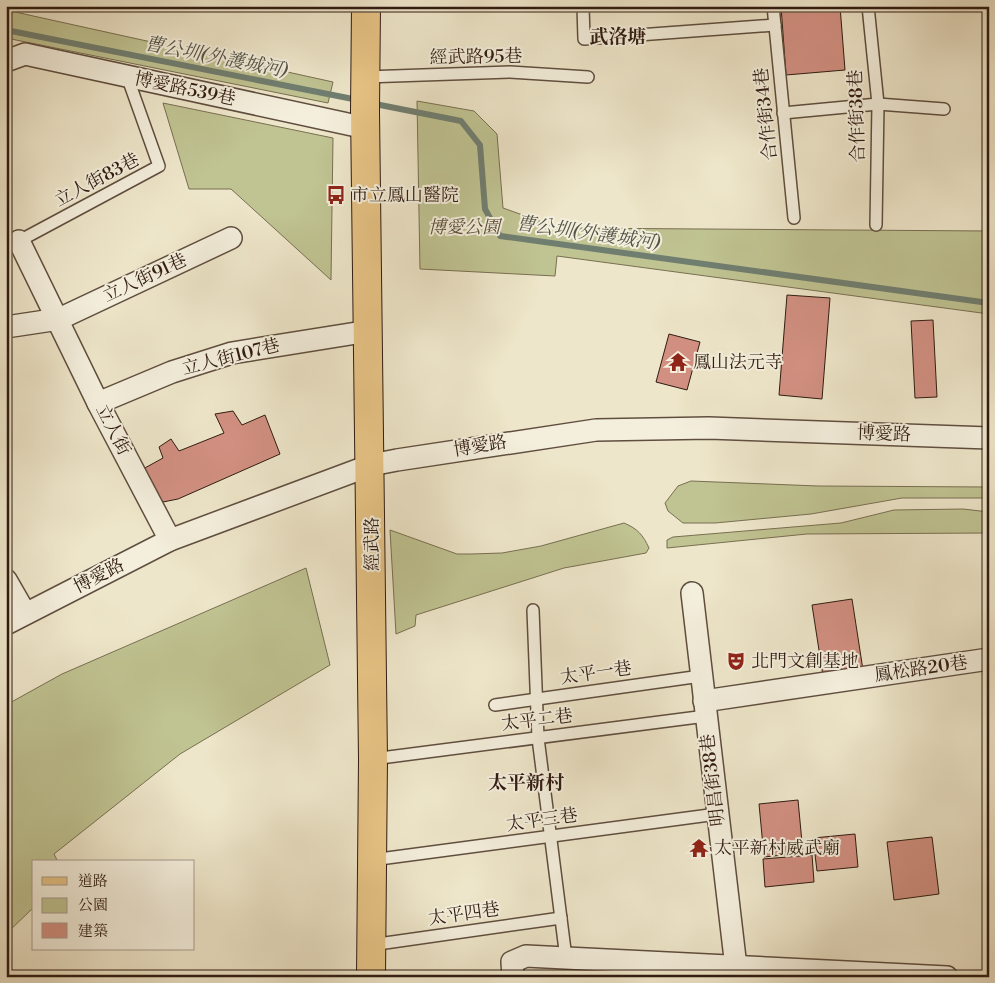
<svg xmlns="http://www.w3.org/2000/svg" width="995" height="983" font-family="'Libre Bodoni','Noto Serif TC',serif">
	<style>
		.green { fill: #c0c392; stroke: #786f52 }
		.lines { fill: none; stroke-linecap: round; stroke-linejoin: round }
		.stream { stroke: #707e70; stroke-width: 6 }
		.building { fill: #d29082; stroke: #2f1b11 }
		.service-casing { stroke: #5f4e3f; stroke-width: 14 }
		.minor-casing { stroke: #5f4e3f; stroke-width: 24 }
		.primary-casing { stroke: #2f1b11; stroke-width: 30 }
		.service { stroke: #f4efdd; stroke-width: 11 }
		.minor { stroke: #f4efdd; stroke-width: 21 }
		.primary { stroke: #e7c385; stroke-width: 28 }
		.labels { text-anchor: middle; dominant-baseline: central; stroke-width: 4; stroke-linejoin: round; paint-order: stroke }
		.street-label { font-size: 18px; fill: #2f1b11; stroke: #f4efdd }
		.poi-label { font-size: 18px; fill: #2f1b11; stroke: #f4efdd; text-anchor: start }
		.park-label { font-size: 18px; font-style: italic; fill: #5a4d38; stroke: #f4efdd }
		.neighbourhood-label { font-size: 19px; font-weight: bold; fill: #2f1b11; stroke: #f4efdd }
		.water-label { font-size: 19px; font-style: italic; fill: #555549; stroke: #f4efdd }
	</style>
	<rect width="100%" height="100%" fill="#eee6ca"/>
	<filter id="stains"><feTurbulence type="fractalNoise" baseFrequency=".004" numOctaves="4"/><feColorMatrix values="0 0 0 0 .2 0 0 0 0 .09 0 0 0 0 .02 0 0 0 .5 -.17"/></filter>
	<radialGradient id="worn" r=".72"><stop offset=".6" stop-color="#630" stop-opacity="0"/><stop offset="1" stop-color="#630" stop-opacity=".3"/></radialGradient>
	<g class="green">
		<polygon points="6,10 333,82 328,103 6,38"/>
		<polygon points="417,101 474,111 497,134 503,208 559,228 989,231 989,314 557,256 555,276 420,269"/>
		<polygon points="163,103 333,138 331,280 231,189 189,189"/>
		<polygon points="691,481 818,486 989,487 989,498 902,498 811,514 715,523 683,523 668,511 665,503 678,486"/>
		<polygon points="963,509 989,512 989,533 807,534 667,548 667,540 673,537 841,523 894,510"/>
		<path d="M624 523C638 529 643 535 649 548L646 553 564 568 416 615 415 626 396 634 390 530 457 554H471L502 553 541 546Z"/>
		<polygon points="306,568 330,665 180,754 54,854 58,862 34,862 34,907 6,934 6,705 62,674"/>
	</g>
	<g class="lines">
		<g class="stream">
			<polyline points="6,30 358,100"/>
			<polyline points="370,103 461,121 480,145 485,209 500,236 989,303"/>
		</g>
	</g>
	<g class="building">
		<polygon points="781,6 840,6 845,70 786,75"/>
		<polygon points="787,295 830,298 822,399 779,395"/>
		<polygon points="933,320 937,397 915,398 911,321"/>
		<polygon points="669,334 700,342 687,390 656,382"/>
		<polygon points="233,411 242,425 265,415 280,454 178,499 163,502 153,490 143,469 163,458 159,447 171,439 179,451 224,433 215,414"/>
		<polygon points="852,599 863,670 823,676 812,605"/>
		<polygon points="798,800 803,853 764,857 759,804"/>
		<polygon points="855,834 858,867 817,871 813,838"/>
		<polygon points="932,837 939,894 894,900 887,842"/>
		<polygon points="812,855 814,882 765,887 763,859"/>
	</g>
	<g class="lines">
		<g class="service-casing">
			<g id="service">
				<polyline points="583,6 584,39 775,25"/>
				<polyline points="773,6 794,218"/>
				<polyline points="868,6 878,104 876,225"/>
				<polyline points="365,77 510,72 588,77"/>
				<polyline points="783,113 878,104 944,109"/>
				<polyline points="19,241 159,166 127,76"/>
				<polyline points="533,610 538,738 566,958"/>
				<polyline points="495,705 701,676"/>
				<polyline points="373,759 706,716"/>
				<polyline points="372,860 717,814"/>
				<polyline points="371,945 561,918"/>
			</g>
		</g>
		<g class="minor-casing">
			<g id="minor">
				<polyline points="6,61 25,54 366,128"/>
				<polyline points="19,241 98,403 170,540"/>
				<polyline points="6,327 59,319 231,238"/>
				<polyline points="98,403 172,372 232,353 369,331"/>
				<polyline points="6,580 25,613"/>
				<polyline points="692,593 736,967"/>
				<polyline points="6,624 170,540 371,465 397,460 596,430 709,428 989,438"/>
				<polyline points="704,701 989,659"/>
				<polyline points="513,977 512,962 526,956 947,977"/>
			</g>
		</g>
		<g class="primary-casing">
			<polyline id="primary" points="366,6 365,111 373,759 371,977"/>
		</g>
		<use href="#service" class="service"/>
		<use href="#minor" class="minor"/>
		<use href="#primary" class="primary"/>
	</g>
	<defs>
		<g id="bus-bare" transform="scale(1.5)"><path d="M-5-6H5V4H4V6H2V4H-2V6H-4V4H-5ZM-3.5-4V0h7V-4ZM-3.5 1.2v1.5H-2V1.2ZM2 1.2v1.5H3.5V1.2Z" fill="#8f2418" stroke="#f4efdd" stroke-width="2.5" paint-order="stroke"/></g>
		<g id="temple-bare" transform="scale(1.5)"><path d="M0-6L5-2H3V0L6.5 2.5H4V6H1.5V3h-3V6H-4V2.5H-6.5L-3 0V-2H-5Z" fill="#8f2418" stroke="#f4efdd" stroke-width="2.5" paint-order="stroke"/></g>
		<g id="theatre-bare" transform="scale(1.5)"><path d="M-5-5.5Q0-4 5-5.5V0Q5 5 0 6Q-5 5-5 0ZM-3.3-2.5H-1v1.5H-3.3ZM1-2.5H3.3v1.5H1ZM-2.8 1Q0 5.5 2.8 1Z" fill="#8f2418" stroke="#f4efdd" stroke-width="2.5" paint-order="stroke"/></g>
	</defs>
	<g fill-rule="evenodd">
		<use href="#bus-bare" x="336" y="195"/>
		<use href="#temple-bare" x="678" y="362"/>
		<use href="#theatre-bare" x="736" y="661"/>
		<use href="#temple-bare" x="699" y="848"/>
	</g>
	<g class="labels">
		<g class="street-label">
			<text transform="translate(476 57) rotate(-1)">經武路95巷</text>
			<text transform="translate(185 89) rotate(12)">博愛路539巷</text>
			<text transform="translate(766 114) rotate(-96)">合作街34巷</text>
			<text transform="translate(857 116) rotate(-92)">合作街38巷</text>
			<text transform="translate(97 180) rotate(-28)">立人街83巷</text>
			<text transform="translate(145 278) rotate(-25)">立人街91巷</text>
			<text transform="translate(231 357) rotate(-14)">立人街107巷</text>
			<text transform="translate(113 430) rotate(63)">立人街</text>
			<text transform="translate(884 434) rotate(2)">博愛路</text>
			<text transform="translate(480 446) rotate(-9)">博愛路</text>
			<text transform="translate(372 544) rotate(-90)">經武路</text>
			<text transform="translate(99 576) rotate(-27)">博愛路</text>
			<text transform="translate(921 669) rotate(-8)">鳳松路20巷</text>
			<text transform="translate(596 673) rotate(-8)">太平一巷</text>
			<text transform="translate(537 720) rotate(-7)">太平二巷</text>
			<text transform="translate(713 780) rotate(-97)">明昌街38巷</text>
			<text transform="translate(542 820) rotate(-8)">太平三巷</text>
			<text transform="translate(464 914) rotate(-8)">太平四巷</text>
		</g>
		<g class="poi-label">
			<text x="351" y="195">市立鳳山醫院</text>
			<text x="693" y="362">鳳山法元寺</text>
			<text x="751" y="661">北門文創基地</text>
			<text x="714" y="848">太平新村威武廟</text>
		</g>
		<g class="park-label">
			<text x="464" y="227">博愛公園</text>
		</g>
		<g class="neighbourhood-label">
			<text x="618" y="37">武洛塘</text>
			<text x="526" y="783">太平新村</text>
		</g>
		<g class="water-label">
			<text transform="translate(216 57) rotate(11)">曹公圳(外護城河)</text>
			<text transform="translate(588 233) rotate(8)">曹公圳(外護城河)</text>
		</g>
	</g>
	<rect width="995" height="983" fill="none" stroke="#eee6ca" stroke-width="25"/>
	<rect x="8" y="8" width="980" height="968" fill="none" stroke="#2f1b11" stroke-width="2.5"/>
	<rect x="12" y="12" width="970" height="958" fill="none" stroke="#2f1b11"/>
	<rect x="32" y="860" width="162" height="90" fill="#f4efdd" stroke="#a59a8b"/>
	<rect x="42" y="877" width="25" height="8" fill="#e7c385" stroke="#a59a8b"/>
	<text x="78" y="886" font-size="15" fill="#2f1b11">道路</text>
	<rect x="42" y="898" width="25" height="15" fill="#c0c392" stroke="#a59a8b"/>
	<text x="78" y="910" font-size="15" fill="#2f1b11">公園</text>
	<rect x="42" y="923" width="25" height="15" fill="#d29082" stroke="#a59a8b"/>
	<text x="78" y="936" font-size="15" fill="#2f1b11">建築</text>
	<rect width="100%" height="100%" filter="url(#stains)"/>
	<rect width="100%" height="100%" fill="url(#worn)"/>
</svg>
